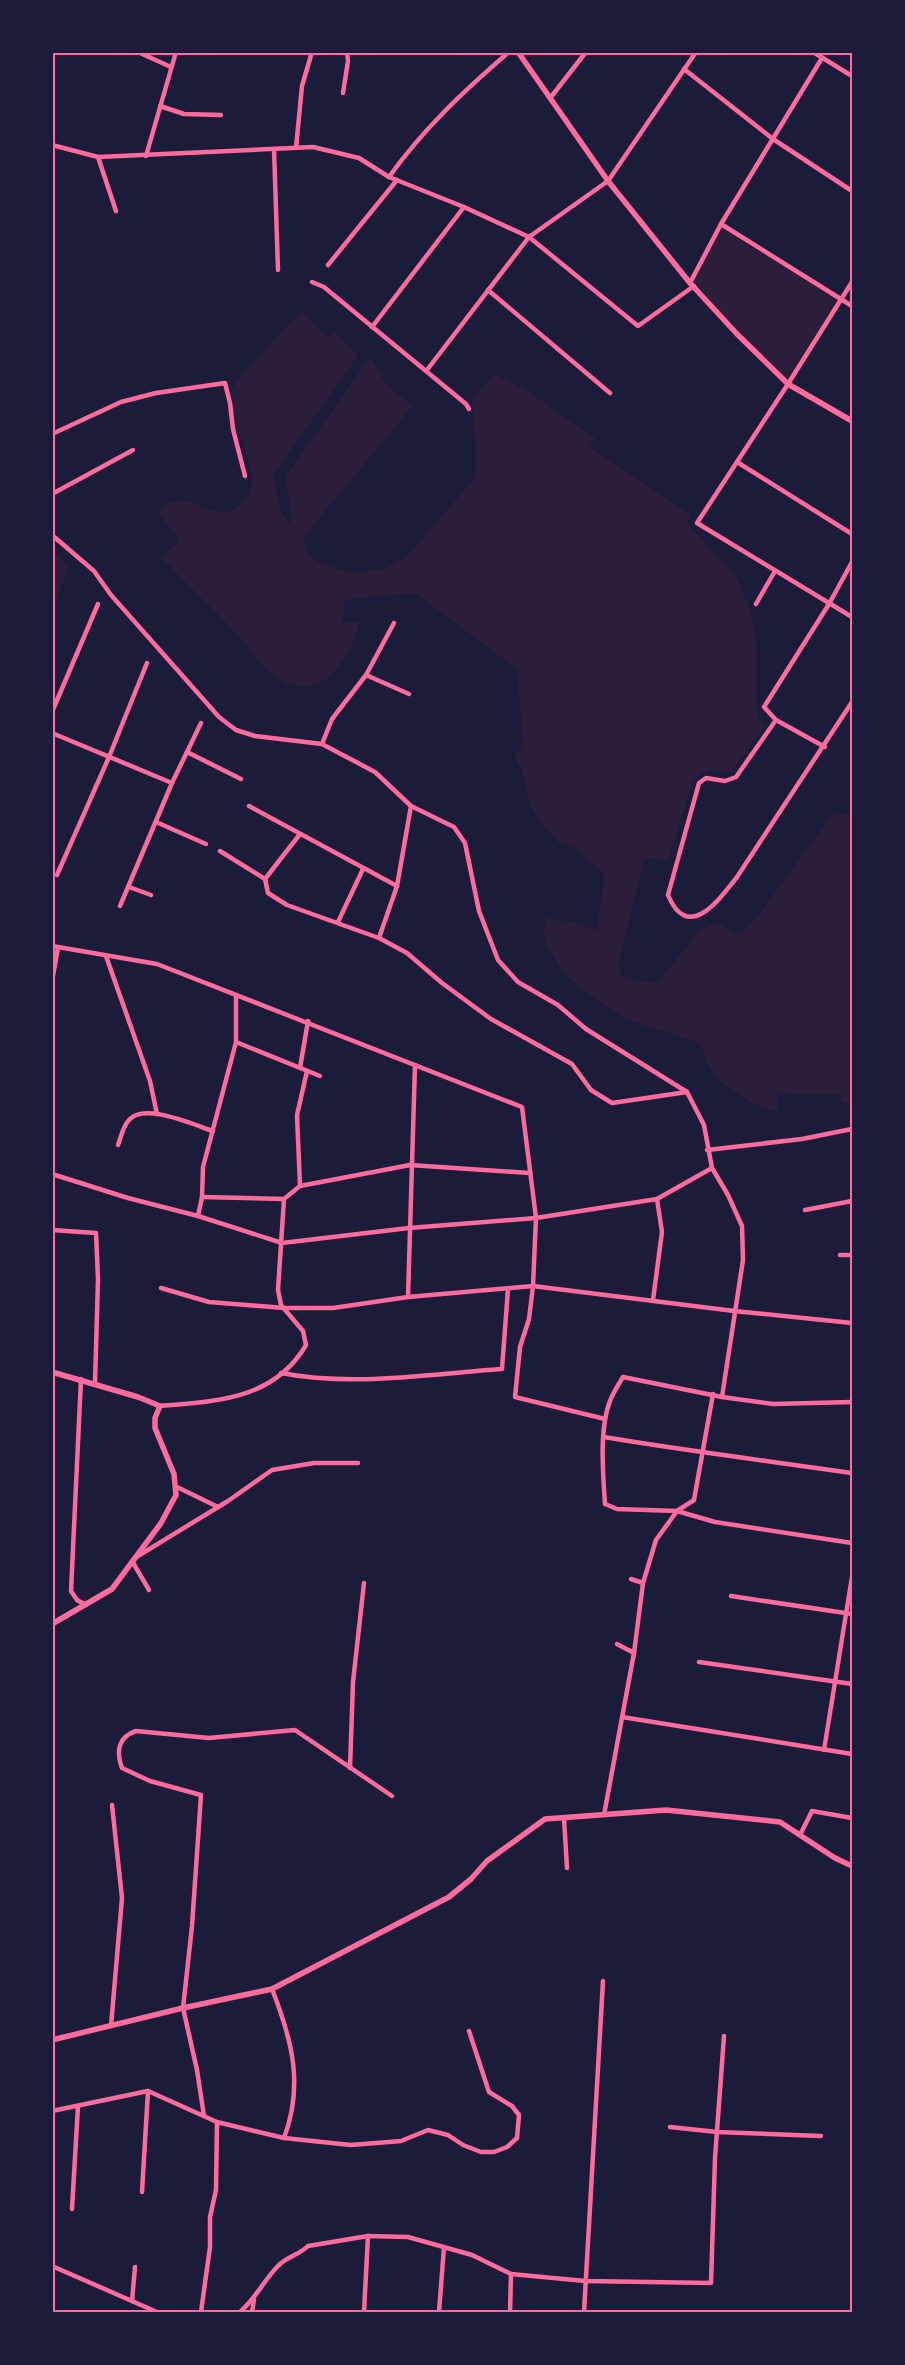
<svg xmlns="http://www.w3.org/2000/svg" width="905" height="2365" font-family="'Exo 2',sans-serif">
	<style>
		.green { fill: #2a1e3b }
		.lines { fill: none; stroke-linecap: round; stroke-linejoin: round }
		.minor { stroke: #ff6b9d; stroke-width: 4.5 }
		.tertiary { stroke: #ff6b9d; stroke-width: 5.5 }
		.neatline { fill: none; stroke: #ff6b9d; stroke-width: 2 }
	</style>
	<rect width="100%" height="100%" fill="#1b1b3a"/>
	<g class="green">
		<polygon points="719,228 842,299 788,384 692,282"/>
		<path d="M301 311 328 338 334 332 358 356 273 475 281 511 290 524C294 508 284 491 287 475L370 357 387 385 413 406 303 538 309 556 316 561 348 572 383 570 407 556 475 478 476 449 472 400 494 374 526 390 595 438 590 447 691 515 687 524 737 578 751 611 756 642 757 716 765 726 731 772 707 771 693 779 668 861 645 858 619 959 620 975 635 981 658 982 692 941 695 933 718 922 732 932 740 934 757 917 832 815 852 814V1104L841 1102V1095L778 1093V1111C763 1112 721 1085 712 1072 707 1063 704 1052 699 1043L625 1019 585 992 561 970 545 942 544 925 547 918 571 922 597 930 605 874 574 848 559 843 542 825 530 804 523 772 515 758 523 743 517 669 415 593 344 600 343 623 359 622C356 639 346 658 335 670 323 684 311 690 292 685 269 679 258 658 244 642 218 613 188 586 161 557L180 541C174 530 165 524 159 513L163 506C188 492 199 511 222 512 239 513 253 494 252 478 250 455 227 411 231 392 232 388 236 383 238 379Z"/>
		<polygon points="55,553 69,567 53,606 52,559"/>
	</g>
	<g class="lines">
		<g class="minor">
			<polyline points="138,52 171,67"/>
			<polyline points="813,52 852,76"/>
			<polyline points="684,69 773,139 852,191"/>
			<polyline points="343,93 348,61 347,52"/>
			<polyline points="551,97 586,52"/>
			<polyline points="160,106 184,114 221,115"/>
			<polyline points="52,145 98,157 313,147 359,158 389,177 464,207 529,237 638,326 694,286"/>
			<polyline points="296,148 302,86 312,52"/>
			<polyline points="274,149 278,270"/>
			<polyline points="146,156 176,52"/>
			<polyline points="98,157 116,211"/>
			<path d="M389 177C424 128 464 91 509 52"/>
			<polyline points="721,224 852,306"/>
			<polyline points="328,265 397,180"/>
			<polyline points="312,282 324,287 466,404 469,409"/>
			<polyline points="852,282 788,384 697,523 852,617"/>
			<polyline points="690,283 721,224 822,58"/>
			<polyline points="488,290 610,393"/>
			<polyline points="372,327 464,207"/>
			<polyline points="427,370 529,237 608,181 696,52"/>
			<polyline points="52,434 121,402 156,393 225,383 230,403 233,429 245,476"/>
			<polyline points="737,462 852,534"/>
			<polyline points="52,494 133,450"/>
			<polyline points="52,535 94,571 111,595 219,717 236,730 255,736 322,744 375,772 411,806 454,827 465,843 479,911 498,960 518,982 558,1005 586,1029 687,1092 704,1125 712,1168 728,1195 742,1226 743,1260 722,1397"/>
			<polyline points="756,604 775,571"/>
			<polyline points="366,675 409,694"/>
			<polyline points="52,712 98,604"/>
			<path d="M776 720 736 777 725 781 706 778 699 783 668 895C688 943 719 900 737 877L852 702"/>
			<polyline points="52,733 172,783"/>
			<polyline points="322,744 332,719 366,675 394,623"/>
			<polyline points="825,747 776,720 764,707 829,604 852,562"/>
			<polyline points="187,752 241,779"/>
			<polyline points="249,806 397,886"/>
			<polyline points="156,822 206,844"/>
			<polyline points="220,851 265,879"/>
			<polyline points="57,875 109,757 147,663"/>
			<polyline points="265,879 268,893 287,905 379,938 407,953 442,983 491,1019 572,1064 591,1090 612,1103 687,1092"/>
			<polyline points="265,879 300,834"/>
			<polyline points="129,887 151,895"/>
			<polyline points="120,906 172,783 201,723"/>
			<polyline points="338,922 363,869"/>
			<polyline points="379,938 397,886 411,806"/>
			<polyline points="52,946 157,964 522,1107 536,1218 533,1286 529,1319 520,1347 515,1397 605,1419"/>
			<polyline points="106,956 150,1081 157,1114"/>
			<polyline points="52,981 58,948"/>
			<polyline points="236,1042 320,1076"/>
			<polyline points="300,1068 308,1021"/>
			<path d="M118 1145C121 1137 123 1126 129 1120 144 1102 194 1125 213 1131"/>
			<polyline points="707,1150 802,1139 852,1129"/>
			<polyline points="52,1174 128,1198 198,1216 282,1243 409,1228 536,1218 657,1199 712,1168"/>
			<polyline points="300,1186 297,1115 307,1071"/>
			<polyline points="202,1197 284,1199 300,1186 410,1165 530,1173"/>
			<polyline points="805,1210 852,1201"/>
			<polyline points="198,1216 202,1197 203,1167 236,1042 236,995"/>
			<polyline points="52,1230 96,1233 98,1279 95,1383"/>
			<polyline points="840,1255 852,1255"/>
			<polyline points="161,1288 209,1302 284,1308 333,1308 408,1297 533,1286 734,1311 852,1323"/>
			<polyline points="408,1297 415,1065"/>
			<polyline points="653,1300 662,1232 657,1199"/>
			<path d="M281 1373C353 1387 429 1374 502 1369L508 1289"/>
			<polyline points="81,1379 71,1591 77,1600 86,1605"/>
			<path d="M852 1402 773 1404 722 1397 623 1377C618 1385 613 1393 610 1401 599 1429 603 1474 605 1504L617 1509 677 1511 715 1522 852 1543"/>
			<path d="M160 1406C216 1401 274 1400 306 1345L303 1331 281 1305 278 1290 284 1199"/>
			<path d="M604 1437C687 1451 770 1461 852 1473"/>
			<polyline points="177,1487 218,1507"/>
			<polyline points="138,1556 228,1501 272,1470 314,1463 358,1463"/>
			<polyline points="132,1561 149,1590"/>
			<polyline points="631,1579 643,1583"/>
			<polyline points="731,1596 852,1614"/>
			<polyline points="617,1644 634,1653"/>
			<polyline points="699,1662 852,1684"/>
			<polyline points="622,1717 852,1754"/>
			<polyline points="824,1750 852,1577"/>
			<polyline points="350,1768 353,1682 364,1583"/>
			<polyline points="604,1815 634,1653 643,1583 656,1540 677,1511 694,1500 713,1394"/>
			<polyline points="564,1818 567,1868"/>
			<polyline points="800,1835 812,1811 852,1818"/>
			<path d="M272 1989C292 2040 304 2085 284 2138"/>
			<polyline points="111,2026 122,1898 112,1805"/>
			<polyline points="52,2111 148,2091 217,2122 284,2138 351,2145 401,2141 428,2130 448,2135 463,2145 481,2152 494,2152 507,2147 517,2138 519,2115 512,2106 489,2092 469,2031"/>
			<path d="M204 2116 197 2070 183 2008 192 1926 201 1795 150 1781 122 1768C116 1751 118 1737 136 1731L209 1738 295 1730 392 1796"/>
			<polyline points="670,2127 717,2132 821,2136"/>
			<polyline points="142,2192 148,2091"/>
			<polyline points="72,2209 78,2106"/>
			<polyline points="52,2266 157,2312"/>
			<polyline points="132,2301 135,2267"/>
			<polyline points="201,2312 210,2247 210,2217 216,2190 217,2122"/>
			<path d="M240 2312C256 2298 264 2280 278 2266 286 2257 299 2255 308 2246L368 2236 408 2237 472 2255 511 2274 585 2281 711 2283 715 2158 724 2036"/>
			<polyline points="252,2312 254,2300"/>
			<polyline points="364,2312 368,2236"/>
			<polyline points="439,2312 444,2247"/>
			<polyline points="510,2312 511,2274"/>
			<polyline points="584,2312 603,1981"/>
		</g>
		<g class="tertiary">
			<polyline points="518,52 608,181 690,283 737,334 788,384 852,421"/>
			<polyline points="52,1372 138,1397 160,1406 155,1418 155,1428 174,1474 176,1495 161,1523 112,1589 52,1624"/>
			<polyline points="52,2040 183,2008 272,1989 449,1897 471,1879 487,1861 545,1819 666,1810 780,1822 835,1858 852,1866"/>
		</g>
	</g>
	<rect width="905" height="2365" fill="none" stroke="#1b1b3a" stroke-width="108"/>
	<rect x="54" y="54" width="797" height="2257" class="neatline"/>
</svg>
